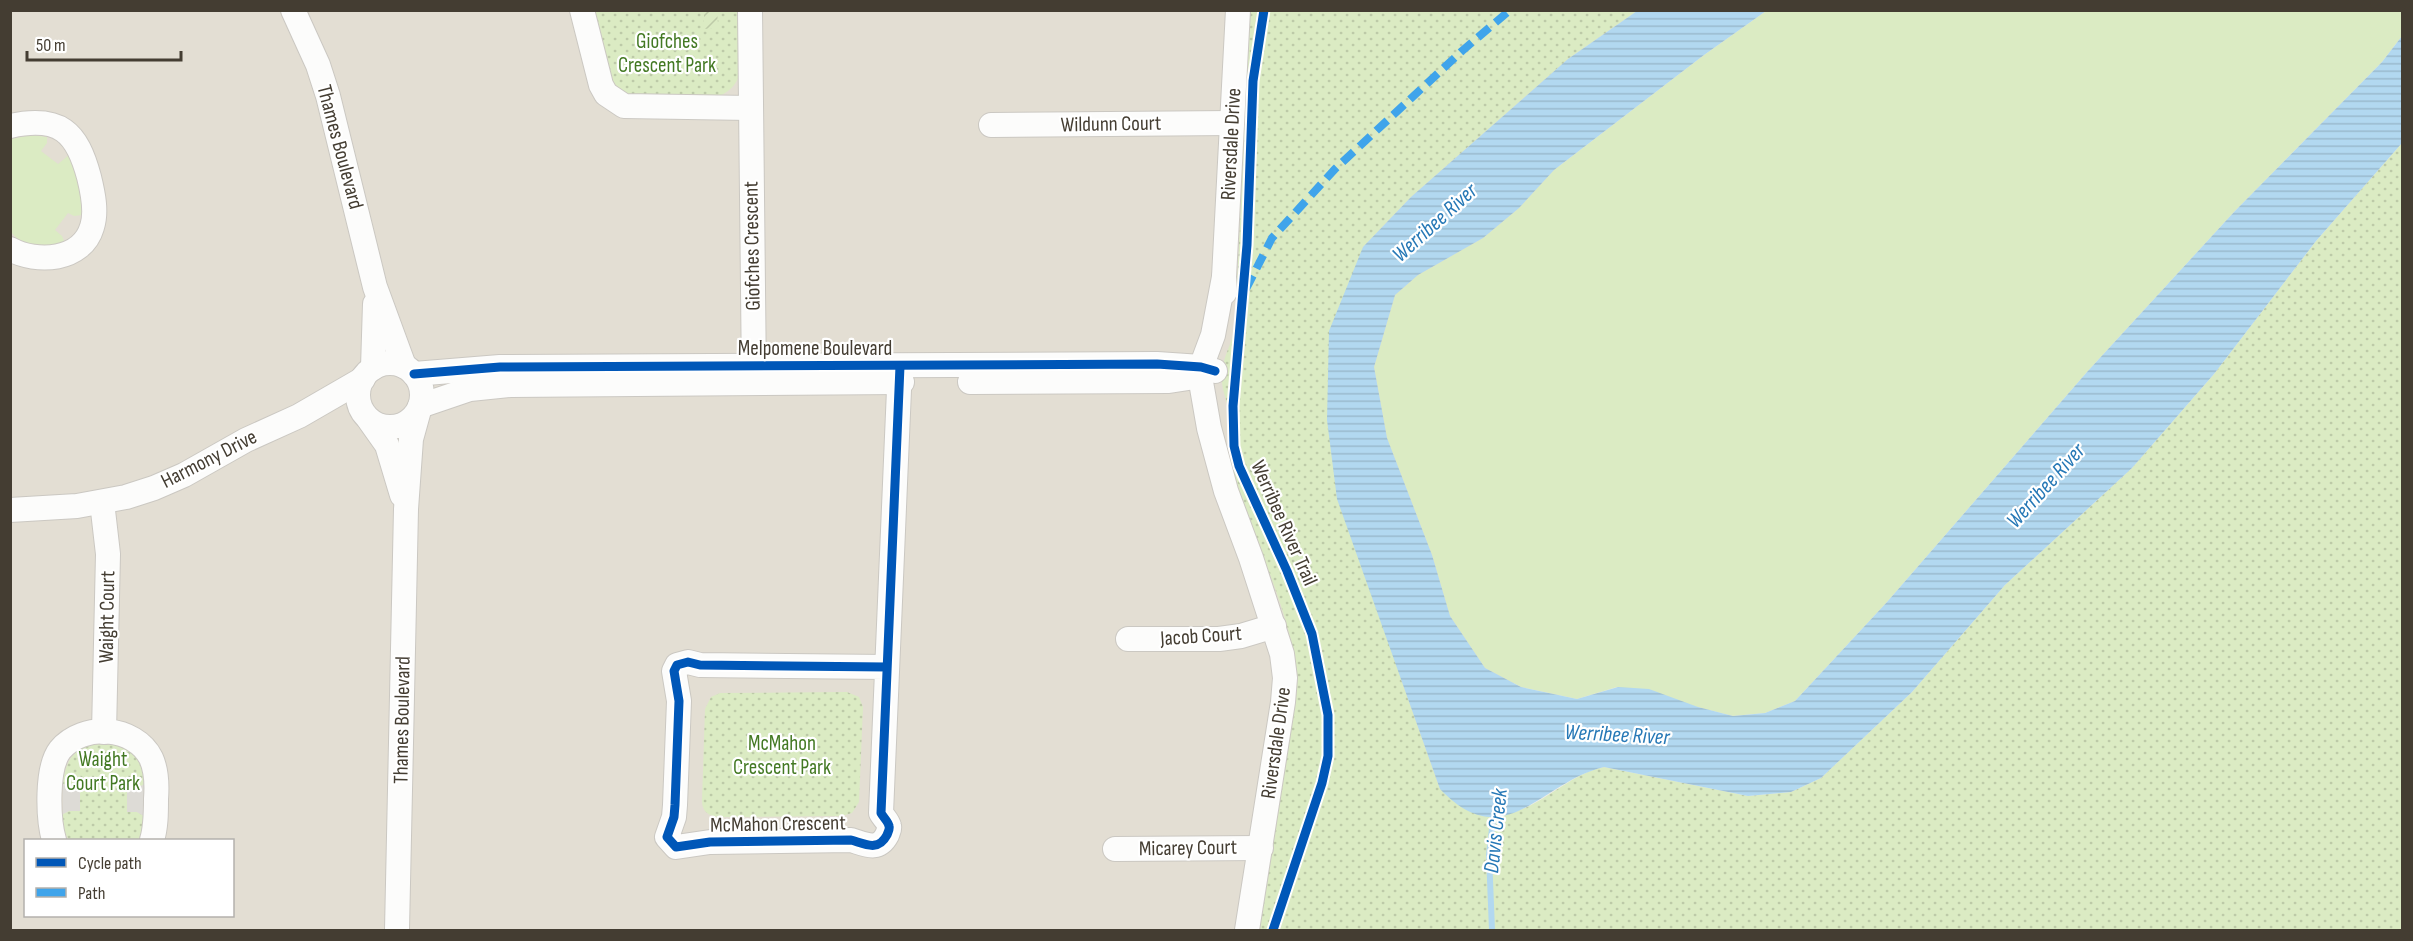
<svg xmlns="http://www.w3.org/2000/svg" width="2413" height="941" font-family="'Sofia Sans Condensed',sans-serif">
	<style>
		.residential { fill: #e3ded3; fill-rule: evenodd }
		.grass { fill: #dbebc3 }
		.park { fill: url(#park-dots) }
		.garden { fill: url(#garden-furrows) }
		.parking { fill: #dddbd6 }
		.water { fill: url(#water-rules) }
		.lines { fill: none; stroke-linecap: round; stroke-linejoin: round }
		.stream { stroke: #b2d8f0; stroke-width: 6 }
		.street-casing { stroke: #cbc8c2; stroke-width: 26 }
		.street { stroke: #fcfcfb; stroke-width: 24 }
		.quiet { stroke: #3fa4eb; stroke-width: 8; stroke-dasharray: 15 8; stroke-linecap: butt }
		.cycleway-casing { stroke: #fff; stroke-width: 13 }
		.cycleway { stroke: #0057b8; stroke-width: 9 }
		.labels { text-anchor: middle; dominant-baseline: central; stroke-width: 4.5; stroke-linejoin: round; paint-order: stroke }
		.park-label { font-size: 21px; fill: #437923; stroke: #fff }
		.street-label { font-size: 21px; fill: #443d32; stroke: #fff }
		.water-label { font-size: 22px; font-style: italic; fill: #2678b6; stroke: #fff }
	</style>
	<defs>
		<pattern id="park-dots" width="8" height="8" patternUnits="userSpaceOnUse" patternTransform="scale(1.5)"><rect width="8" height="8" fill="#dbebc3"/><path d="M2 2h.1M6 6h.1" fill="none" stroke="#bdcaa8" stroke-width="1.8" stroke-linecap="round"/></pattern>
		<pattern id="garden-furrows" width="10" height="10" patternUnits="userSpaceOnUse" patternTransform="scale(1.5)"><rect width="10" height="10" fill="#dbebc3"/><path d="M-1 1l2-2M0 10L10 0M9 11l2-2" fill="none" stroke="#bdcaa8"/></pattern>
		<pattern id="water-rules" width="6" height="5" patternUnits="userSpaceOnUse" patternTransform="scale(1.5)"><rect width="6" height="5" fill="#b2d8f0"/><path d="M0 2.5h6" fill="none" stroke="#9abace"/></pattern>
	</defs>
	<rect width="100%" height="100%" fill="#eeece6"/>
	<path class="residential" d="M10 11H1637L1568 59 1492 930H11ZM26 840H232V916H26Z"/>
	<g class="grass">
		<polygon points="1766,11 2402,11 2402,36 2382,62 2234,212 2087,372 1887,602 1795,701 1765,713 1733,716 1617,687 1577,699 1521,687 1485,668 1450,616 1432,555 1387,438 1374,367 1395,295 1418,275 1483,238 1519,208 1554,170 1704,55"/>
		<path d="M31 135 47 137V143L41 151 58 164 69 155 73 160 82 198V215L74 216 68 213 55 230 62 236 64 241C48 250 22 247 11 232V139Z"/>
	</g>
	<g class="park">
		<path d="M594 11H740L739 76C735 86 729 92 719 96H631L613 85Z"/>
		<path d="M1250 11H1637L1568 59 1411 197 1363 247 1401 679 1440 789 1493 817C1507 814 1521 811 1533 804 1558 791 1576 773 1604 767L1748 796 1791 792 1821 778 1912 692 2005 585 2132 468 2214 374 2316 241 2402 143V930H1259L1297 690C1295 615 1256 550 1235 480 1228 456 1232 440 1230 417 1228 402 1220 388 1222 372 1223 357 1232 343 1235 328Z"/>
		<path d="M847 692 859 697 863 707 859 802 852 813 842 816 719 817C709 816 702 812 702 801L705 709 711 697 720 693Z"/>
		<path d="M94 743C126 744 141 751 145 784L137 788H127V811L137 812 144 816 142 834 138 840H69C63 832 63 824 63 814L69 811H80L71 787 63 784C64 764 74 747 94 743Z"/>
	</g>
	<polygon class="garden" points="704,11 717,11 718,24 716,28 704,29"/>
	<g class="parking">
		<polygon points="63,784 71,787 80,788 80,811 69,811 63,814"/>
		<polygon points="145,784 144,816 137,812 127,812 127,787 137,788"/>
	</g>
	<path class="water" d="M1637 11H1766L1704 55 1554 170 1519 208 1483 238 1418 275 1395 295 1374 367 1387 438 1432 555 1450 616 1485 668 1521 687 1577 699 1618 687 1649 689 1698 707 1733 716 1765 713 1795 701 1887 602 2087 372 2234 212 2382 62 2402 36V143L2316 241 2214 374 2132 468 2005 585 1912 692 1821 778 1791 792 1748 796 1604 767C1540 782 1505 857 1440 789L1337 499 1327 420 1329 331 1363 247 1411 197 1568 59Z"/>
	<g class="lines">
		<polyline class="stream" points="1492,930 1489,855 1494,811"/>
		<g class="street-casing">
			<g id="street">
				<polyline points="293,10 318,65 328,96 375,287 404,366"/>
				<polyline points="582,10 601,85 606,94 624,106 750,108"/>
				<polyline points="750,10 754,381"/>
				<polyline points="991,125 1232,123"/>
				<path d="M10 126C60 115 77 132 89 177 93 193 97 212 92 227 82 261 37 264 10 249"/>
				<polyline points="1224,277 1213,335 1200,370 1201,382 1209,428 1226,491 1251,558 1282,654 1285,678 1283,702 1247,930"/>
				<polyline points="1225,292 1224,277 1238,10"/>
				<circle cx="390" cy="395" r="32"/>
				<polyline points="373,368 375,304"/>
				<polyline points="414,374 500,367 1157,364 1201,367 1215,371"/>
				<polyline points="970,382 1169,381 1195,377"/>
				<polyline points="420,406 470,389 510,385 902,382"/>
				<polyline points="370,421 387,445 402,495"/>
				<polyline points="102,502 108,554 104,732"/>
				<polyline points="10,510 77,506 126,497 154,488 184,475 246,440 299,416 363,379"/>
				<polyline points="1128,639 1219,639 1241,636 1274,626"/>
				<path d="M887 667 700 665 688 662 677 665 674 671 679 701 675 805 674 817 667 837 676 847 710 842 851 840C865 844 878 852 887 835 888 832 890 829 889 826 888 821 883 817 881 813L900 366"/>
				<path d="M54 840C48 819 46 768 60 750 83 722 135 726 151 758 157 771 157 786 156 799 156 813 156 827 152 840"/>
				<polyline points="1115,849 1261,848"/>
				<polyline points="397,930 406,509 411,439 419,410"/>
			</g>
		</g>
		<use href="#street" class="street"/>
		<polyline class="quiet" points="1246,289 1272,238 1335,169 1462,51 1510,10"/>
		<g class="cycleway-casing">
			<g id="cycleway">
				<polyline points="1264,10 1253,81 1247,245 1233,406 1234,446 1239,466 1287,571 1312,634 1328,715 1328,756 1322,783 1273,930"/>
				<polyline points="414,374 500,367 1157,364 1201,367 1215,371"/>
				<path d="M887 667 700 665 688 662 677 665 674 671 679 701 675 805 674 817 667 837 676 847 710 842 851 840C865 844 878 852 887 835 888 832 890 829 889 826 888 821 883 817 881 813L900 366"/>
			</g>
		</g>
		<use href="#cycleway" class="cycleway"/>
	</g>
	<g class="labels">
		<g class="park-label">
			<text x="667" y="41">Giofches<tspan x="667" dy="24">Crescent Park</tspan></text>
			<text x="782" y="743">McMahon<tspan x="782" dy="24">Crescent Park</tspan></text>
			<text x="103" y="759">Waight<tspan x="103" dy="24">Court Park</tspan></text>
		</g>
		<g class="street-label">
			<text transform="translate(1111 124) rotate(-1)">Wildunn Court</text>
			<text transform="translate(1231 144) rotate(-87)">Riversdale Drive</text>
			<text transform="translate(340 147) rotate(75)">Thames Boulevard</text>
			<text transform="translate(752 246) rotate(-91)">Giofches Crescent</text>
			<text x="815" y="348">Melpomene Boulevard</text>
			<text transform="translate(209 459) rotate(-27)">Harmony Drive</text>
			<text transform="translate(1284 523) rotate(66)">Werribee River Trail</text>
			<text transform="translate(107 617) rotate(-89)">Waight Court</text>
			<text transform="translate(1201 636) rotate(-4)">Jacob Court</text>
			<text transform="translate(402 720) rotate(-89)">Thames Boulevard</text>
			<text transform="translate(1276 743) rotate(-82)">Riversdale Drive</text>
			<text transform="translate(778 824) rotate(-1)">McMahon Crescent</text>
			<text transform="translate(1188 848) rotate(-1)">Micarey Court</text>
		</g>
		<g class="water-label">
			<text transform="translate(1435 223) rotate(-42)">Werribee River</text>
			<text transform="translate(2046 486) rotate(-48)">Werribee River</text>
			<text transform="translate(1617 735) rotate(3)">Werribee River</text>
			<text transform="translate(1496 831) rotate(-84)">Davis Creek</text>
		</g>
	</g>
	<rect width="2413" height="941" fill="none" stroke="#443d32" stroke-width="24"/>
	<rect x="24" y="839" width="210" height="78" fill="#ffffff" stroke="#b4b1ad" stroke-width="1.5"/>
	<rect x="36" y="858" width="30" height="9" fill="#0057b8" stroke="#b4b1ad" stroke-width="1.5"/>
	<text x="78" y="869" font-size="18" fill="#443d32">Cycle path</text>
	<rect x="36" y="888" width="30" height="9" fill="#3fa4eb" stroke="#b4b1ad" stroke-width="1.5"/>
	<text x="78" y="899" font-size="18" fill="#443d32">Path</text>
	<path d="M27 51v9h154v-9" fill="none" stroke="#443d32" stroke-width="3"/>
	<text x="36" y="51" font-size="18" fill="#443d32" stroke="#ffffff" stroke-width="4.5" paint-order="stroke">50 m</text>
</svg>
